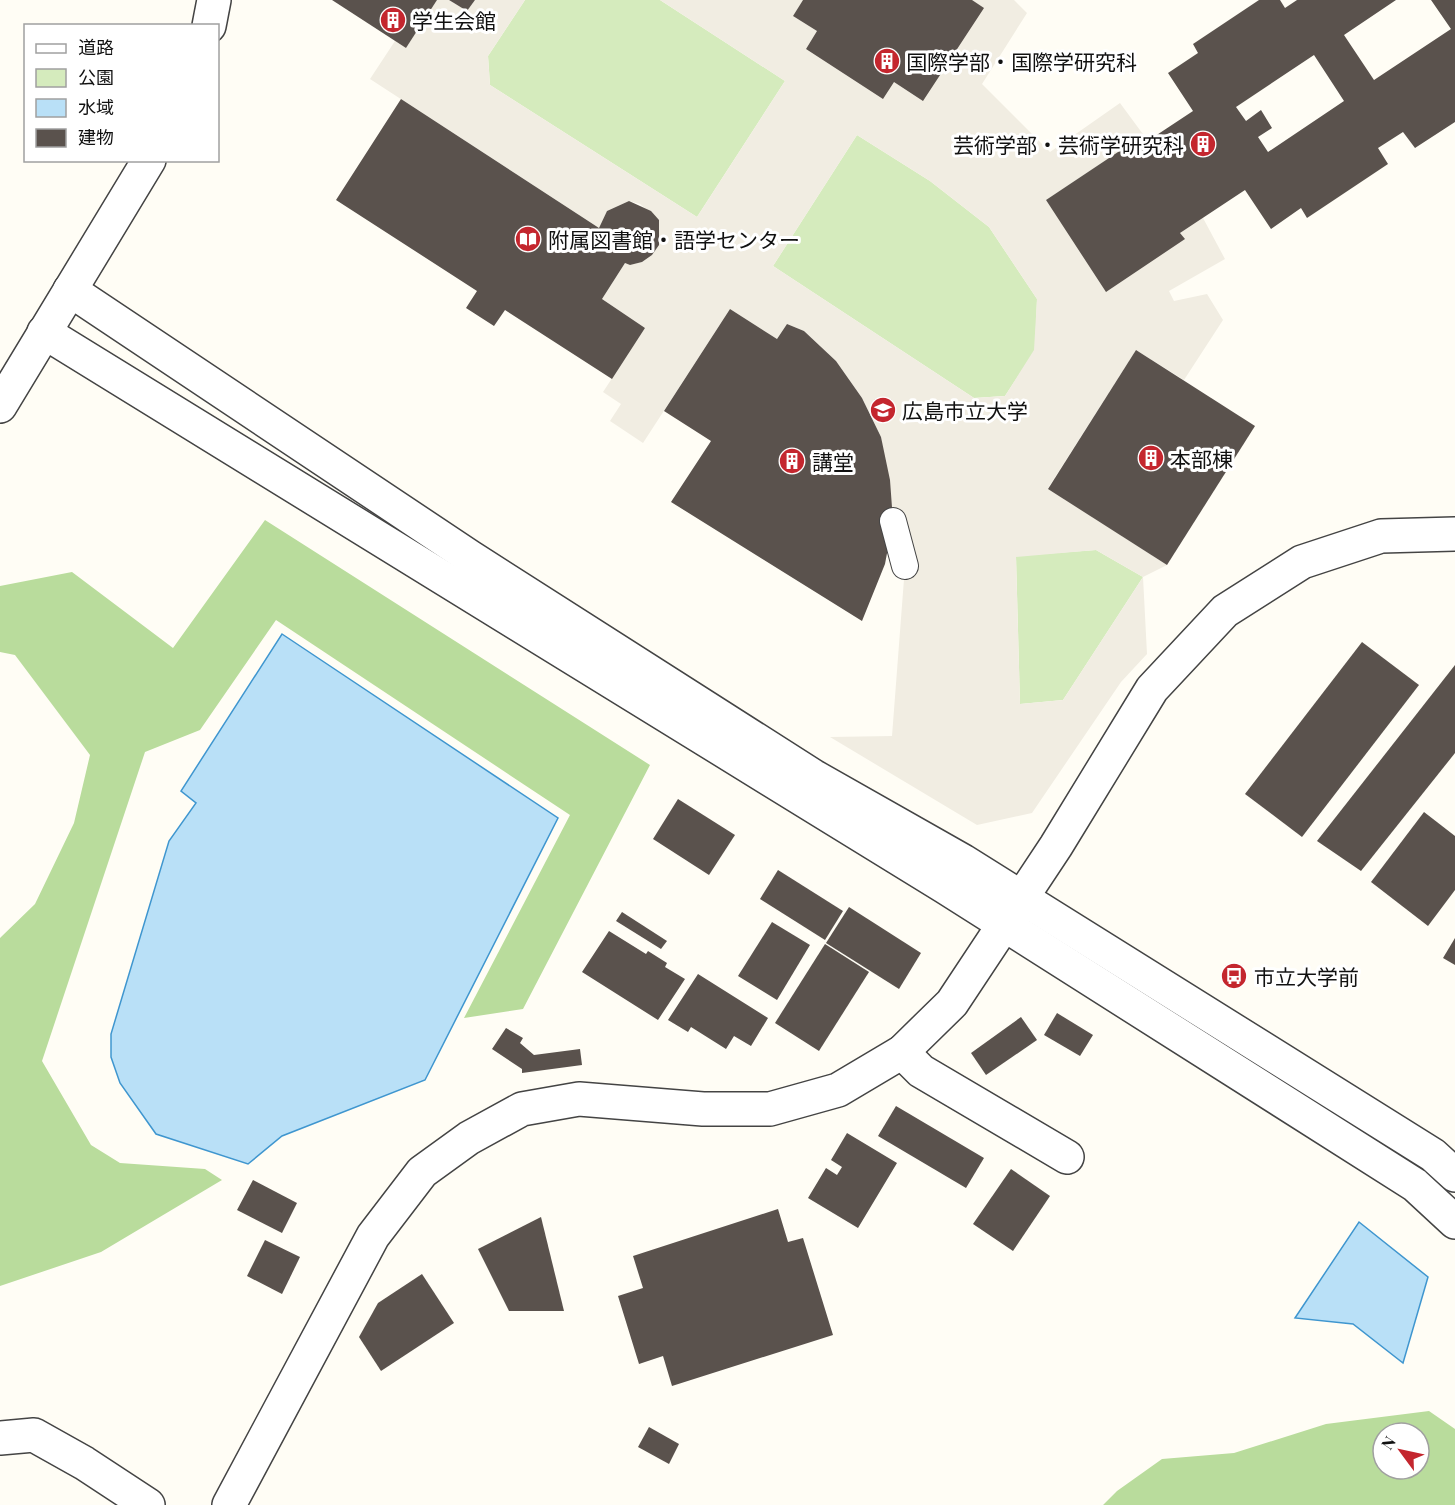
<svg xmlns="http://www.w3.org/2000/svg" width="1455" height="1505" font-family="'Playfair Display','Noto Sans JP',serif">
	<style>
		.green { fill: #d5ebbd }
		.forest { fill: #b9dc9c; fill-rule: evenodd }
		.plaza { fill: #f1ede2; fill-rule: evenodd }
		.water { fill: #b9e0f7; stroke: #3f96cf; stroke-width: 1.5 }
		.building { fill: #5a524d; fill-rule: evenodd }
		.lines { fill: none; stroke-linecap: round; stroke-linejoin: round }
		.pedestrian-casing { stroke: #444; stroke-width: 28 }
		.minor-casing { stroke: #444; stroke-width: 36 }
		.tertiary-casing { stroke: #444; stroke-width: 36 }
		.pedestrian { stroke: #fff; stroke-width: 26 }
		.minor { stroke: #fff; stroke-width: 33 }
		.tertiary { stroke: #fff; stroke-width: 33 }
		.labels { text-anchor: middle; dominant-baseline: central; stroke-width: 6; stroke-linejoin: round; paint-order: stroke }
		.poi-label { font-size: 21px; fill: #111; stroke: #fff; text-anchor: start }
	</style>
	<rect width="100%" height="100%" fill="#fffdf5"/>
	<g class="green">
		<polygon points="525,0 660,0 785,81 697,217 490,85 488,56"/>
		<polygon points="857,135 930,181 989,227 1037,299 1035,350 1005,396 974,398 773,266"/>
		<polygon points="1096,550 1143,577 1063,700 1020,704 1016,556"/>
	</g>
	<g class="forest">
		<polygon points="265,520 650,765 523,1009 464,1018 570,815 276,620 200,730 145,752 42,1061 91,1145 120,1163 205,1169 222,1180 101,1252 0,1286 0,938 35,904 74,823 90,755 15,655 0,652 0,586 72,572 173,648"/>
		<path d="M1429 1411 1455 1429V1505H1103L1117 1491 1162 1459 1234 1453 1326 1424ZM1383 1433H1419V1469H1383Z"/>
	</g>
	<path class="plaza" d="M437 0H449L467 11 475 0H525L488 56 490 85 697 217 785 81 660 0H803L793 16 817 31 806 49 894 82 972 0H1014L1027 13 982 84 1050 152 1120 103 1148 141 1128 154 1124 148 1046 200 1107 291 1184 239 1180 233 1203 218 1225 259 1169 291 1174 301 1207 294 1223 320 1184 380 1136 350 1048 488 1167 565 1143 577 1147 654 1121 682 1032 813 977 825 830 737 892 736 905 566 893 521 881 437 862 398 836 361 804 331 787 324 777 339 730 309 643 443 610 421 621 404 603 392 645 328 602 299 625 263 630 265 642 262 652 255 659 244V220L640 204 629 201 607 211 599 228 370 79 395 41 406 48ZM857 135 930 181 989 227 1037 299 1034 350 1005 396 974 398 773 266ZM1096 550 1143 577 1063 700 1020 704 1016 557Z"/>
	<g class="water">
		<polygon points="282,634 558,818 425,1080 282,1136 248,1164 156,1134 120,1083 111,1057 111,1034 169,841 196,803 181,791"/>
		<polygon points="1359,1222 1428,1277 1403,1363 1353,1324 1295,1318"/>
	</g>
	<g class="building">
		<polygon points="332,0 437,0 406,48"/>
		<polygon points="449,0 475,0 467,11"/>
		<polygon points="803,0 972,0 984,8 923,101 894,82 883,99 806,49 817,31 793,16"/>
		<path d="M1259 0H1280L1285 8 1297 0H1396L1344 35 1374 80 1451 29 1431 0H1455V122L1415 148 1403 132 1378 148 1388 164 1307 218 1301 208 1271 229 1245 190 1180 233 1185 239 1106 292 1046 200 1124 148 1128 154 1193 111 1168 73 1198 53 1193 44ZM1314 55 1344 101 1268 152 1258 137 1272 128 1261 110 1246 121 1236 107Z"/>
		<polygon points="401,99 599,228 607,211 629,201 651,211 659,220 659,245 652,255 642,262 630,265 625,263 602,299 645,328 612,379 505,310 494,326 466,308 477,291 336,200"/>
		<polygon points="730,309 777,339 787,324 804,331 836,361 862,398 881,437 890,480 893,521 885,564 862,621 671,502 711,441 664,411"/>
		<polygon points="1136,350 1255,426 1167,565 1048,489"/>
		<polygon points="1362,642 1419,685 1302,837 1245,794"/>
		<polygon points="1455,665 1455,753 1361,871 1317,841"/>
		<polygon points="678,799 735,835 709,875 653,839"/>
		<polygon points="1424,812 1455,836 1455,890 1428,926 1371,882"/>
		<polygon points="778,870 843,911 825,940 760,899"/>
		<polygon points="849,907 921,953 899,989 826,943"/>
		<polygon points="622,912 667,941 661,949 616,921"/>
		<polygon points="772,922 810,945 777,1000 738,976"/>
		<polygon points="609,931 646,954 648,951 667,963 665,967 685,979 658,1020 582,972"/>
		<polygon points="1455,938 1455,965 1443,958"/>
		<polygon points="825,944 869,972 819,1051 775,1023"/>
		<polygon points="698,974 768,1018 751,1046 734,1036 726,1049 691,1027 688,1032 668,1020"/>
		<polygon points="1057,1013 1093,1035 1080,1056 1044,1035"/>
		<polygon points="1021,1017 1037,1040 986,1075 971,1053"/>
		<polygon points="506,1028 523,1038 520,1043 534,1055 580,1049 582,1065 522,1073 522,1069 492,1049"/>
		<polygon points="896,1106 984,1158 966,1188 878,1136"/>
		<polygon points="847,1133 897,1163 858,1228 808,1198 826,1168 837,1175 842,1167 831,1160"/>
		<polygon points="1011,1169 1050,1196 1013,1251 973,1224"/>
		<polygon points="253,1180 297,1203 282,1233 237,1210"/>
		<polygon points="778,1209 788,1242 803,1238 833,1335 672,1386 663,1356 639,1364 618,1296 643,1288 633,1256"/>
		<polygon points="541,1217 564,1311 509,1311 478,1249"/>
		<polygon points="265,1240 300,1257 282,1294 247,1276"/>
		<polygon points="422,1274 454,1323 381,1371 359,1337 378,1303"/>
		<polygon points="649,1427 679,1444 669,1464 638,1447"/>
	</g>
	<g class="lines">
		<g class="pedestrian-casing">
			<polyline id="pedestrian" points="893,521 905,566"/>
		</g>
		<g class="minor-casing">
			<g id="minor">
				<polyline points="902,1052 921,1071 1067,1157"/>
				<polyline points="0,1438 34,1435 84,1463 148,1505"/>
			</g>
		</g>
		<g class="tertiary-casing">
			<g id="tertiary">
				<polyline points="209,26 214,0"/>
				<polyline points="70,290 470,557 813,776 963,861 1433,1155 1455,1175"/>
				<polyline points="44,332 945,887 1415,1185 1455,1222"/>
				<polyline points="0,406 149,160"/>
				<polyline points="229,1505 373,1236 422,1172 469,1138 522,1109 579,1099 703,1109 770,1109 838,1090 902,1052 952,1003 1056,846 1152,689 1225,611 1302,562 1381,536 1455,534"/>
			</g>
		</g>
		<use href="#pedestrian" class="pedestrian"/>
		<use href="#minor" class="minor"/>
		<use href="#tertiary" class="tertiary"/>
	</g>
	<defs>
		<g id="building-disc" transform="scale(1.35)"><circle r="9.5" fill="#c4262e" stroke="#fff"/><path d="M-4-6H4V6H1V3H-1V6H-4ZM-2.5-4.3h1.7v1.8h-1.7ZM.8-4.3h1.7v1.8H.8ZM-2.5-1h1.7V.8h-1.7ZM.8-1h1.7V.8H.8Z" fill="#fff"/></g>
		<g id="library-disc" transform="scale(1.35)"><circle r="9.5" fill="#c4262e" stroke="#fff"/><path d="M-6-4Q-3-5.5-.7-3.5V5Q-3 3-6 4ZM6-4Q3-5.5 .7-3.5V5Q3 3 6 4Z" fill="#fff"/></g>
		<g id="university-disc" transform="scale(1.35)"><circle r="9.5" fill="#c4262e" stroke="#fff"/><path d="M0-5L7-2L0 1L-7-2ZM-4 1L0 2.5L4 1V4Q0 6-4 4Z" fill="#fff"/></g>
		<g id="bus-disc" transform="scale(1.35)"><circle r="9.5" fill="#c4262e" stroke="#fff"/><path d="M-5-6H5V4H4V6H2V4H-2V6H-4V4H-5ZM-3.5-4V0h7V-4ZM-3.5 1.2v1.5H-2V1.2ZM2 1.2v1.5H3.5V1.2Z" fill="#fff"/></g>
	</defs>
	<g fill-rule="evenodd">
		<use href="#building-disc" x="393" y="20"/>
		<use href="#building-disc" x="887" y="61"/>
		<use href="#building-disc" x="1203" y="144"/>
		<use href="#library-disc" x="528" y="239"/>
		<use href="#university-disc" x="883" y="410"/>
		<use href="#building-disc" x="1151" y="458"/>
		<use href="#building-disc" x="792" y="461"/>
		<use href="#bus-disc" x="1234" y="976"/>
	</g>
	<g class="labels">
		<g class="poi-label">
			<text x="412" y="20">学生会館</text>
			<text x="906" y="61">国際学部・国際学研究科</text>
			<text x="1184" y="144" text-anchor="end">芸術学部・芸術学研究科</text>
			<text x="548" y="239">附属図書館・語学センター</text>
			<text x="902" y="410">広島市立大学</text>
			<text x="1170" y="458">本部棟</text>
			<text x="812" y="461">講堂</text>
			<text x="1254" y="976">市立大学前</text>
		</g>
	</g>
	<rect x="24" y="24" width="195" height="138" fill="#ffffff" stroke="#a0a0a0" stroke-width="1.5"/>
	<rect x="36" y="44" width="30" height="9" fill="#ffffff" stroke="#a0a0a0" stroke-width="1.5"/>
	<text x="78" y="54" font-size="18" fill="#111111">道路</text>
	<rect x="36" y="69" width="30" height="18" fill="#d5ebbd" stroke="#a0a0a0" stroke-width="1.5"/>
	<text x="78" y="84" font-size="18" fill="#111111">公園</text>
	<rect x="36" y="99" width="30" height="18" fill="#b9e0f7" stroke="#a0a0a0" stroke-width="1.5"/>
	<text x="78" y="114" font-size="18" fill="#111111">水域</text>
	<rect x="36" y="129" width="30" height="18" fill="#5a524d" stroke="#a0a0a0" stroke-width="1.5"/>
	<text x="78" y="144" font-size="18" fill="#111111">建物</text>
	<g transform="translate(1401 1451) rotate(303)"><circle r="28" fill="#ffffff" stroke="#a0a0a0" stroke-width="1.5"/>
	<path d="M0-4.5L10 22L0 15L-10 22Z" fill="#c4262e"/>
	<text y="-9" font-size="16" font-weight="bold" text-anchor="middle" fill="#111111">N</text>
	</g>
</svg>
